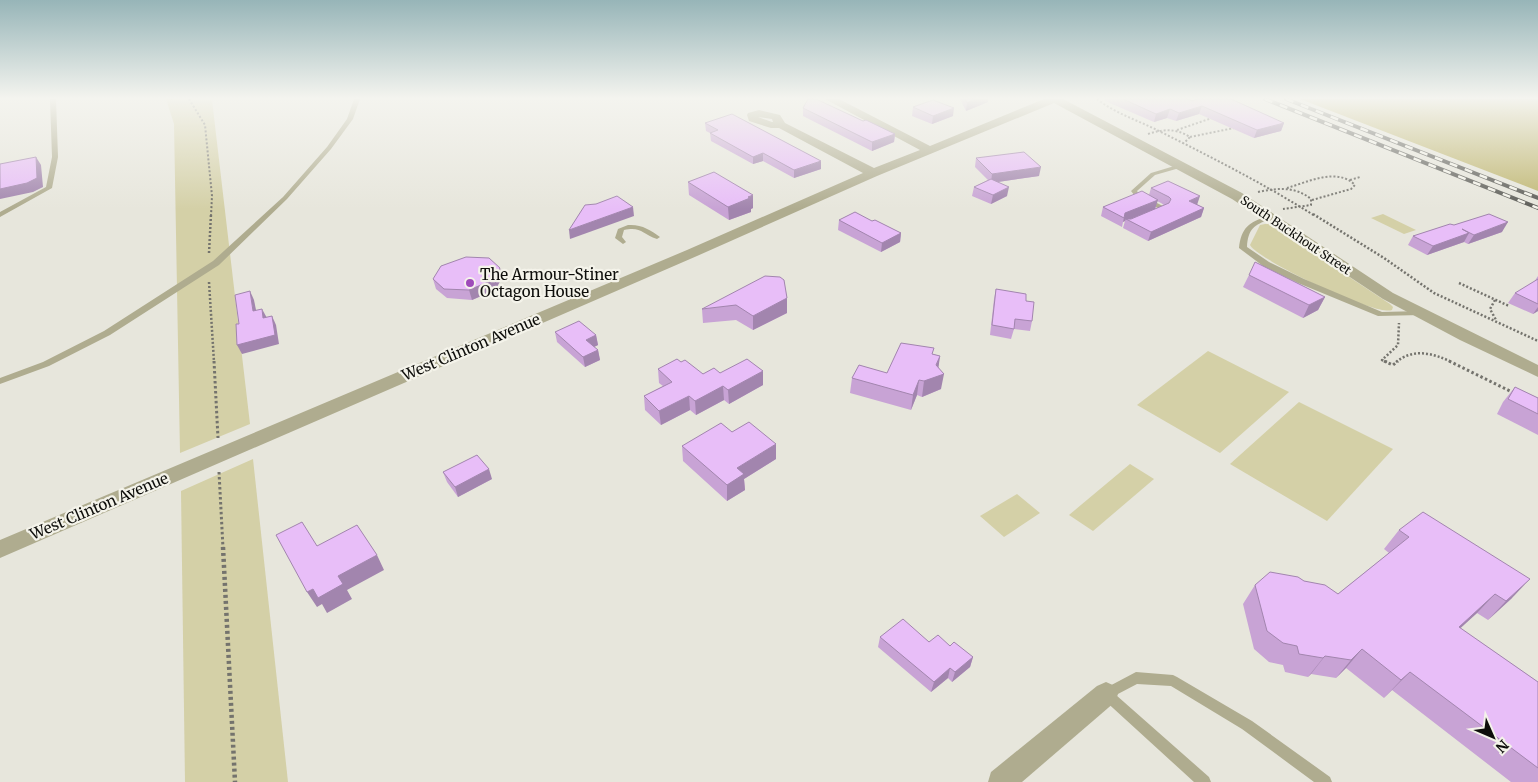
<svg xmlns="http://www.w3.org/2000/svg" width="1538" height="782" font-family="Merriweather,serif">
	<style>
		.green { fill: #d4d0a7 }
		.water { fill: #bfb671 }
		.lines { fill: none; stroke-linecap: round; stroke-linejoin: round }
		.path-far3 { stroke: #74736d; stroke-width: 2; stroke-dasharray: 2 2; stroke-linecap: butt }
		.path-far2 { stroke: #74736d; stroke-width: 2.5; stroke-dasharray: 2 2; stroke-linecap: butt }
		.path-far1 { stroke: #74736d; stroke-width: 3; stroke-dasharray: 2.5 2.5; stroke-linecap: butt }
		.path { stroke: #74736d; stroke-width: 4.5; stroke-dasharray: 3 3; stroke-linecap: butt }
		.service { fill: #afac8f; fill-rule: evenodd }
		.minor { fill: #afac8f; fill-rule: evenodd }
		.rail-casing { stroke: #5d5d58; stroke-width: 4 }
		.rail { stroke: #f4f3ea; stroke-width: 2.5; stroke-dasharray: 8; stroke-linecap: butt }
		.wall { fill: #c8a3d5; fill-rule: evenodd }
		.shaded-wall { fill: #a285ae }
		.building { fill: #e8bef8; stroke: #a285ae }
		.poi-dot { fill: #9e4bb9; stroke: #f4f3ea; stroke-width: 2 }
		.labels { text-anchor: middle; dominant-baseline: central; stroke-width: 4.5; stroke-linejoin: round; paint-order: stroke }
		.far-street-label { font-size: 12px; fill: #0e0e0b; stroke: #f4f3ea }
		.poi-label { font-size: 15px; fill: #0e0e0b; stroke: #f4f3ea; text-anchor: start }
		.street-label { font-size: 15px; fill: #0e0e0b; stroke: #f4f3ea }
	</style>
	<rect width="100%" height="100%" fill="#e7e6dc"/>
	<g class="green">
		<polygon points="166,99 212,100 250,424 180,453 174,124"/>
		<polygon points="1383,214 1416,230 1404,234 1371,218"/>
		<path d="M1265 224H1269L1390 304 1393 307 1392 310C1377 317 1258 260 1250 245L1260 225Z"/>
		<polygon points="1208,351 1289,392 1220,453 1137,405"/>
		<polygon points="1299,402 1393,449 1327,521 1230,464"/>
		<polygon points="253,459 288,782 185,782 181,491"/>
		<polygon points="1130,464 1154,479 1093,531 1069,515"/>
		<polygon points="1017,494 1040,513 1004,537 980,516"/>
	</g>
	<polygon class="water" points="1300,99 1538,99 1538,191"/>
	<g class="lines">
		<g class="path-far3">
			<polyline points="189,99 205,125 212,196 211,216"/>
			<path d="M1097 99C1116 114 1140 121 1161 132 1213 158 1266 185 1315 216"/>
			<polyline points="1177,130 1212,118"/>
			<path d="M1148 134C1163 129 1176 128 1190 137L1184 143"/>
			<polyline points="1190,137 1234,128 1234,125"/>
			<polyline points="1350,180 1360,177"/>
			<path d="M1287 188C1308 182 1337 167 1355 185L1351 189 1312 200"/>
			<path d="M1258 192C1277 188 1295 186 1311 199V205L1283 209"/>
		</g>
		<g class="path-far2">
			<polyline points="1313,214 1384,258 1434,293 1538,341"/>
			<polyline points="209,253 211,214"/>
			<polyline points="209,282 214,362"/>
			<polyline points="1459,283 1509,306"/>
			<polyline points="1495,300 1490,309 1496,320"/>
			<polyline points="1387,362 1382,360 1398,345 1399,323"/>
			<path d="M1396 362C1414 348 1432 353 1452 362"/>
		</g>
		<g class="path-far1">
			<polyline points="214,361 218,438"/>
			<polyline points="1384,361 1393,365 1398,361"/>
			<polyline points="1449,361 1514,393"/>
			<polyline points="219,472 223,548"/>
		</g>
		<polyline class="path" points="223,547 235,782"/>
		<g class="service">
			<polygon points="50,99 56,99 58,157 52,188 0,217 0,212 46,187 52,157"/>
			<polygon points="354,99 360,99 353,119 331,149 287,199 219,265 110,335 49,366 0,384 0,378 43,362 104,331 213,261 283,197 327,147 347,119"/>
			<polygon points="1181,164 1184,166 1183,167 1155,175 1137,191 1139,194 1165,207 1165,209 1156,214 1153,212 1158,208 1135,196 1131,191 1151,173"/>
			<path d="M1268 216 1270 217V219C1254 225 1248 229 1247 247L1269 262 1304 279 1382 312 1421 311 1425 313 1421 315 1378 316 1298 283 1263 266 1239 248C1241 228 1249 222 1268 216Z"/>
			<path d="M628 225C641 224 651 230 660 237L657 239C642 234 641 226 624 230L622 237 626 242 623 244 615 238 618 229Z"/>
			<polygon points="1136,672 1173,675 1177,677 1252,721 1330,777 1332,782 1314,782 1242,729 1171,686 1137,684 1116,695 1209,777 1211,782 1194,782 1102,698 1100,694 1102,690"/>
		</g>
		<g class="minor">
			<path d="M825 99H839L930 146 1044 99H1063L1242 193 1393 293 1538 365V377L1460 340 1383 299 1232 199 1054 103 877 176 697 256 0 558V540L687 250 863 173 779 128H771L749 121 747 115 748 113 759 110 780 115 785 123 874 168 920 150ZM758 117 772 119 773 122H772Z"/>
			<polygon points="1106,682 1115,686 1118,694 1115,702 1022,782 988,782 991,772 1097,686"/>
		</g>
		<g class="rail-casing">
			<g id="rail">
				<polyline points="1265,99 1538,208"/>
				<polyline points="1286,99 1538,198"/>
			</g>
		</g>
		<use href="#rail" class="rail"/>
	</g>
	<g class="wall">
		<polygon points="960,99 988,99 988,102 966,111"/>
		<polygon points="1105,99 1188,99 1284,123 1281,131 1254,138 1199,114 1176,121 1167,118 1154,122 1105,101"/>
		<polygon points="913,107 953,116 932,124 912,116"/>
		<polygon points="803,108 863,121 895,134 894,142 872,151 803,116"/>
		<polygon points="705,123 821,169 794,178 763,161 753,164 711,141 710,133 706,131"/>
		<polygon points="976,158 1039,176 998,182 1007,196 991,204 972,196 974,187 988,180 975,167"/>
		<polygon points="688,182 753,208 751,209 751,212 729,220 689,195"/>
		<path d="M1151 188 1197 204 1204 208 1201 217 1148 241 1123 228 1125 221 1123 222 1122 227 1101 216 1103 207 1149 195ZM1157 201 1161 203 1164 205 1155 209Z"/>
		<polygon points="839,220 872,221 901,233 900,242 881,252 838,230"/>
		<polygon points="1454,225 1502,232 1468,244 1464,242 1427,255 1408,245 1413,236"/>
		<polygon points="1249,275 1325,297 1318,310 1303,318 1243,287"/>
		<polygon points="1538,276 1538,311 1533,314 1508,303 1515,293 1534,282"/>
		<polygon points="502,278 495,290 472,300 447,298 436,289 433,279"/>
		<polygon points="996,289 1026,301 1032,321 1030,331 1014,329 1011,339 990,335 994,299"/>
		<polygon points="787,298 787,313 753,330 736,320 703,323 702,309"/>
		<polygon points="555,332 596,335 598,345 594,347 598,350 600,360 585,367 557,342"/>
		<polygon points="933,354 940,356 938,367 941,389 922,397 917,395 911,410 850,393 852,378 887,373"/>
		<polygon points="681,362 703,374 720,373 763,385 729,404 724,400 696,415 690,410 661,425 645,410 644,396 663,386 659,383 658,369"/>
		<polygon points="1515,387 1538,398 1538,435 1497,414 1503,402"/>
		<polygon points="732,432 776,459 744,479 745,490 727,501 683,461 682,446"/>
		<polygon points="443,472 492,479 458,497 447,482"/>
		<polygon points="1399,530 1512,598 1488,620 1477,613 1460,628 1538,682 1538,782 1511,782 1392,690 1384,698 1346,668 1336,678 1311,674 1308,677 1285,672 1283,665 1269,662 1254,649 1243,604 1255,585 1304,581 1338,594 1389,553 1384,549"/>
		<polygon points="880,637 929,642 950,646 973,657 970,667 952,682 948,678 931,692 878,647"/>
	</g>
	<g class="shaded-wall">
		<polygon points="975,99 988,99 988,102 966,111 967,103"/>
		<polygon points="1202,106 1199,114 1176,121 1179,113"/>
		<polygon points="954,108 953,116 932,124 933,116"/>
		<polygon points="1170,109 1167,118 1154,122 1156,114"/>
		<polygon points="1284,123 1281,131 1254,138 1257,130"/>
		<polygon points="895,134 894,142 872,151 872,142"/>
		<polygon points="763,153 763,161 753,164 753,157"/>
		<polygon points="36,157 41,165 43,187 33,192 0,199 0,189"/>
		<polygon points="821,161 821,169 794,178 794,170"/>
		<polygon points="1041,167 1039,176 991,183 992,174"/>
		<polygon points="1009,187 1007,196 991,204 993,195"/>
		<polygon points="753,195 753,208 751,209 751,212 729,220 728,207"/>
		<polygon points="1200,196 1197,205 1189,201"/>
		<polygon points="1158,200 1155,209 1128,220 1126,219 1125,221 1123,222 1125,213"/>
		<polygon points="633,207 634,216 570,239 569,230"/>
		<polygon points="1204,208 1201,217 1148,241 1151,232"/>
		<polygon points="1508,222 1502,232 1468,244 1474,235"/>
		<polygon points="901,233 900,242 881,252 882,243"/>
		<polygon points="1469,233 1464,242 1427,255 1433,246"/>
		<polygon points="500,268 502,278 495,290 472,300 469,290"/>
		<polygon points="250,291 254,300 258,320 253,311"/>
		<polygon points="1325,297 1318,310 1303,318 1309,305"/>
		<polygon points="787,298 787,313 753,330 753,316"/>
		<polygon points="1538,307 1538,311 1533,314"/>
		<polygon points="262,309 267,318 263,318"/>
		<polygon points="272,316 276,325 279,344 242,354 237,345"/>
		<polygon points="596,335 598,345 588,350 586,340"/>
		<polygon points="598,350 600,360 585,367 583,357"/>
		<polygon points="940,356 938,371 944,374 941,389 922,397 924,381 936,365"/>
		<polygon points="763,371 763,385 729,404 728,390"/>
		<polygon points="919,380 917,395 911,410 913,395"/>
		<polygon points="723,386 724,400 696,415 695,401"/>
		<polygon points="689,396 690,410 661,425 659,411"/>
		<polygon points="776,444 776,459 744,479 745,490 727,501 727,485 737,468"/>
		<polygon points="489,469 492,479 458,497 455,487"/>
		<polygon points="377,555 384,570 347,590 352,599 327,613 322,604 317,607 307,592"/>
		<polygon points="1530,579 1512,598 1488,620 1506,601"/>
		<polygon points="1495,594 1477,613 1441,646 1459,627"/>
		<polygon points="1362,649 1346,668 1336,678 1351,660"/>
		<polygon points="1325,656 1311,674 1308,677 1323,658"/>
		<polygon points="973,657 970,667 952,682 955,672"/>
		<polygon points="950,668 948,678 931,692 934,682"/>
		<polygon points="1410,672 1384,698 1401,680"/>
	</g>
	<g class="building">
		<polygon points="808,99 816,99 863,121 866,120 895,134 872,142 803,108"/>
		<polygon points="965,99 975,99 967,103"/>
		<polygon points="1123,99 1188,99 1192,101 1197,99 1231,99 1284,123 1257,130 1202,106 1179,113 1170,109 1156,114"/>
		<polygon points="933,100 954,108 933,116 913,107"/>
		<polygon points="732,114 821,161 794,170 763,153 753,157 710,133 718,130 705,123"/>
		<polygon points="1024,152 1041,167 992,174 976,158"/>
		<polygon points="36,157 37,178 27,183 0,189 0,164"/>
		<polygon points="714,172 753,195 748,197 750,198 728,207 688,182"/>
		<polygon points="991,179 1009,187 993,195 974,187"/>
		<polygon points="1168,181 1200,196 1189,201 1204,208 1151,232 1126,219 1131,219 1169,203 1171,199 1169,197 1151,188"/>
		<polygon points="1142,191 1158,200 1125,213 1124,218 1103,207"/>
		<polygon points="617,196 633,207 569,230 585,205 596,204"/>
		<polygon points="855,212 872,221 875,220 901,233 882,243 839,220"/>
		<polygon points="1489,214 1508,222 1474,235 1462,229 1469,233 1433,246 1413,236 1450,224 1454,225"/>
		<polygon points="466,257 489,258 500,268 493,280 469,290 444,289 433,279 441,266"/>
		<polygon points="1255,262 1325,297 1309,305 1249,275"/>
		<polygon points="765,276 780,277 784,280 787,298 753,316 736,305 702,309"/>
		<polygon points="1538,279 1538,304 1515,293"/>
		<polygon points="996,289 1026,294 1026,301 1034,302 1032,321 1015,319 1014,329 992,325"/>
		<polygon points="250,291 253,311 262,309 263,318 272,316 275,335 237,345 236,324 239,324 235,295"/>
		<polygon points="579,321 596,335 586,340 598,350 583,357 555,332"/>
		<polygon points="901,343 934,348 932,354 940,356 936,365 944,374 924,381 919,380 913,395 852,378 859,365 887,373"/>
		<polygon points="677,359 681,362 685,360 703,374 714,368 720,373 747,359 763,371 728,390 723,386 695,401 689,396 659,411 644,396 672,382 658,369"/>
		<polygon points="1515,387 1538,398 1538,414 1508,399"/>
		<polygon points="749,422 776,444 737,468 744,474 727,485 682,446 721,423 732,432"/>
		<polygon points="477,455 489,469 455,487 443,472"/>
		<polygon points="1423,512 1530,579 1506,601 1495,594 1459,627 1538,682 1538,768 1410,672 1401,680 1362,649 1351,660 1325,656 1323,658 1299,654 1297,646 1283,643 1267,631 1255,585 1270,572 1298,577 1304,581 1325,585 1338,594 1409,537 1399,530"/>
		<polygon points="302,522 317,546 357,525 377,555 338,576 343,584 318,598 313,589 307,592 276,535"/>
		<polygon points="903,619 929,642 938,635 950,646 954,642 973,657 955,672 950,668 934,682 880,637"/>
	</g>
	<linearGradient id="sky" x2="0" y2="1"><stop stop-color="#97b5b8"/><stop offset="0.47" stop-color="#f4f4ef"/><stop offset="1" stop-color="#f4f4ef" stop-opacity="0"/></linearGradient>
	<rect width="1538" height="209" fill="url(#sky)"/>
	<circle class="poi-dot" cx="470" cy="283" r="5"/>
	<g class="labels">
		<g class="far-street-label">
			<text transform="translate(1296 235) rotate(34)">South Buckhout Street</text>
		</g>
		<g class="poi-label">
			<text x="480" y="274">The Armour-Stiner<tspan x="480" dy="17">Octagon House</tspan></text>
		</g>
		<g class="street-label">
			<text transform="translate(471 347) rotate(-23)">West Clinton Avenue</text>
			<text transform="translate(99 506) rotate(-23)">West Clinton Avenue</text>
		</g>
	</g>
	<g transform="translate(1493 737) rotate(135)" stroke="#f4f3ea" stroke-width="4" paint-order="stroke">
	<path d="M0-4L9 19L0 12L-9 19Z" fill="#0e0e0b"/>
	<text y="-8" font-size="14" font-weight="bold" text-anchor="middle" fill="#0e0e0b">N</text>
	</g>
</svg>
